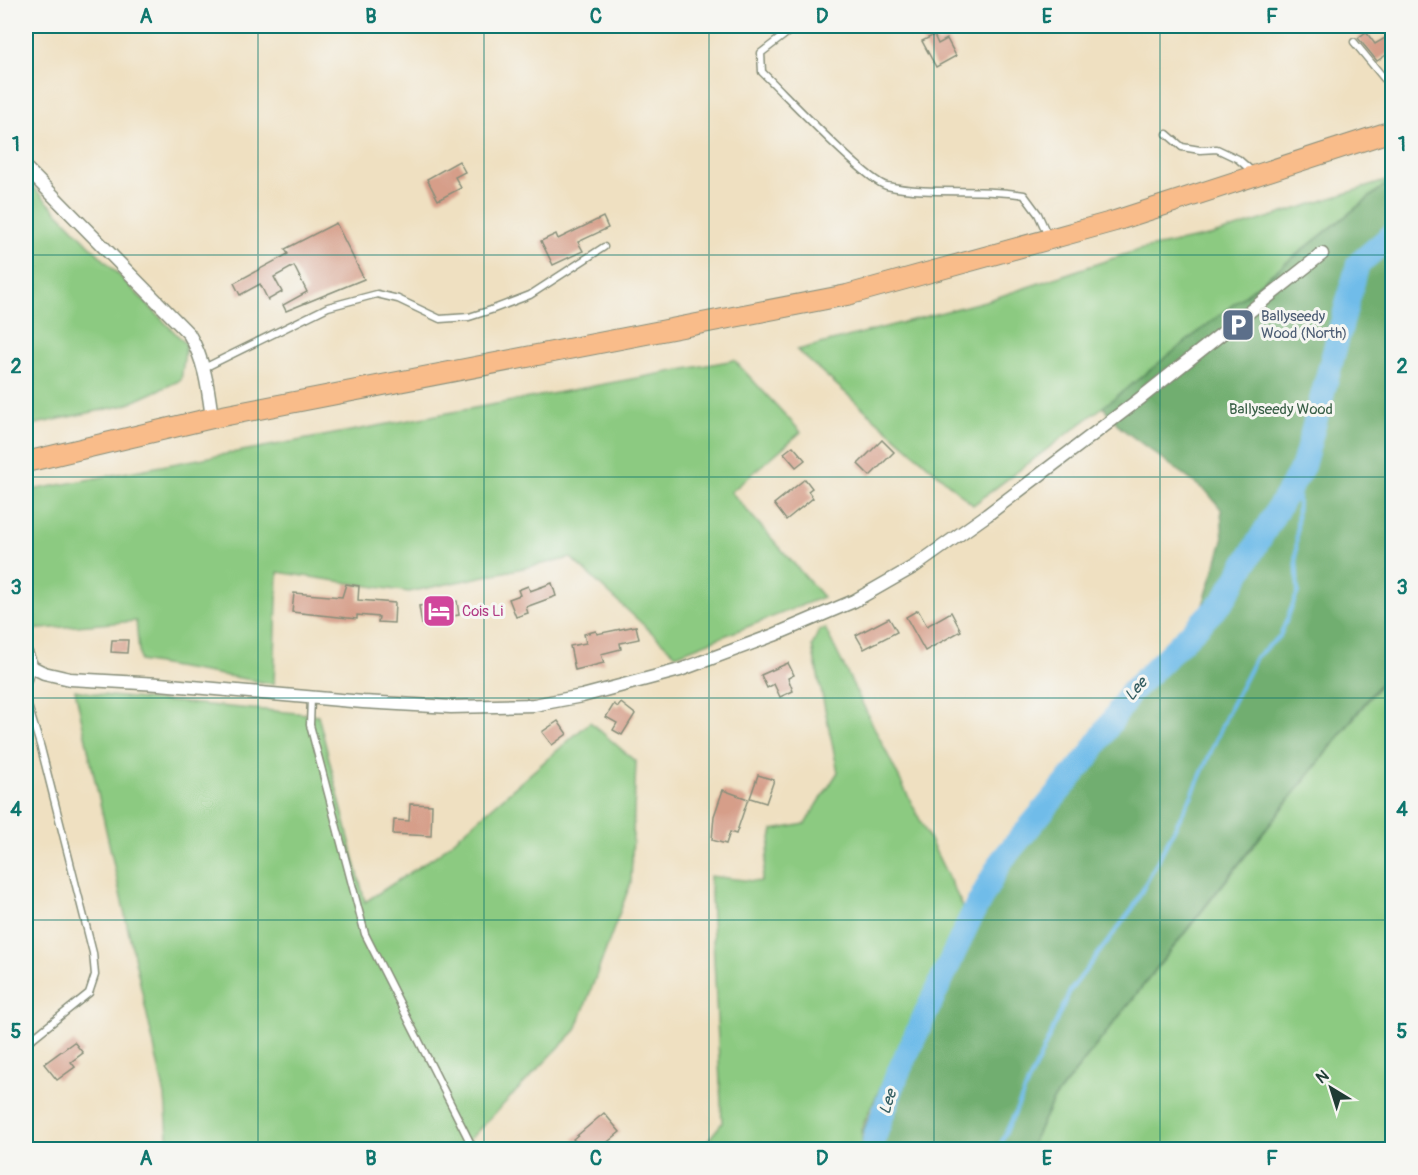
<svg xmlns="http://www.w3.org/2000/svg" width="1418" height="1175" font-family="Pangolin,sans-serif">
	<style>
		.green { fill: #8cca81; stroke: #56845a; stroke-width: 1.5 }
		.forest { fill: #71ae6f; stroke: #487652; stroke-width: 1.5 }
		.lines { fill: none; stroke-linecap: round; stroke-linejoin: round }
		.stream { stroke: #6fbce9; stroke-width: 4 }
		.river { stroke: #6fbce9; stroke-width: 24 }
		.building { fill: #d69e89 }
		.service-casing { stroke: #878e7a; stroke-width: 9 }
		.minor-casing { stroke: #878e7a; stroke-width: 15 }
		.trunk-casing { stroke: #878e7a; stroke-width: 22 }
		.service { stroke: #fff; stroke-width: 6 }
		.minor { stroke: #fff; stroke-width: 12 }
		.trunk { stroke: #f9bc8a; stroke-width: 20 }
		.grid { fill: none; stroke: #0f766e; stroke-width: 1.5; stroke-opacity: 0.55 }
		.labels { text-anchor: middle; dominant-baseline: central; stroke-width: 6; stroke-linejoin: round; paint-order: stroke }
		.service-label { font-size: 15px; fill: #4e5e75; stroke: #f6f6f2; text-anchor: start }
		.park-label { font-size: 15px; fill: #3a6047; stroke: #f6f6f2 }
		.hotel-label { font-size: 15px; fill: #b23c85; stroke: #f6f6f2; text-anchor: start }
		.water-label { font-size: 16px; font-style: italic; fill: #335d61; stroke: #f6f6f2 }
		.neatline { fill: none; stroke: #0f766e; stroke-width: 2 }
		.grid-label { font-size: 20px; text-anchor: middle; font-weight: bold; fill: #0f766e }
	</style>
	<rect width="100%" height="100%" fill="#f6f6f2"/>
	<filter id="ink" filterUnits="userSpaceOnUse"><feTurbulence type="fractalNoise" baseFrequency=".0167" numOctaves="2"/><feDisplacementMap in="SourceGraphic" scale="12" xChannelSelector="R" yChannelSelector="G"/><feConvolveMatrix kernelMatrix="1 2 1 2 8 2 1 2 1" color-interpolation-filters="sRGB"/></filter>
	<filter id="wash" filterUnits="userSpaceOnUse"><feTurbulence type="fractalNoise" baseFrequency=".008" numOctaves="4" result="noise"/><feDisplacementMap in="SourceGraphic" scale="24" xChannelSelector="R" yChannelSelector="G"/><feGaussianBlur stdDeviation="1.35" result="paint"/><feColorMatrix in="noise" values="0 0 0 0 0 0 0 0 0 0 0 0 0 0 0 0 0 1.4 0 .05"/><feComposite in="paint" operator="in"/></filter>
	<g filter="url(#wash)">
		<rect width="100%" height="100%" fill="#efe0c1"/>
		<g class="green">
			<polygon points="1392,179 1103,407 973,505 797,350 989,300 1138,250 1213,235"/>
			<polygon points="26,185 31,185 186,344 181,380 126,405 26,426"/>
			<polygon points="734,360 801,432 731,492 823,597 676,655 571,558 409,592 278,572 274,684 140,661 136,621 29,630 26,615 26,491"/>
			<polygon points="825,628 964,909 861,1129 863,1149 701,1149 722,1123 710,876 761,882 773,830 805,824 838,772 812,646 819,630"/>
			<polygon points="1392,670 1392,1149 1029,1150 1053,1101"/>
			<polygon points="75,690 110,696 318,715 365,902 437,855 590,722 636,762 631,882 576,1030 460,1149 169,1149 165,1096"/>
		</g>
		<polygon class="forest" points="1392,180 1392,668 1053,1100 1029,1149 865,1149 863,1130 985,873 1078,758 1124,688 1202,608 1223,541 1221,509 1208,493 1121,428 1103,407"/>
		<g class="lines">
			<polyline class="stream" points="998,1150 1070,991 1133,908 1192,795 1229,710 1256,657 1280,636 1298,592 1296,555 1298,498 1303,466"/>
			<polyline class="river" points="873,1150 875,1136 897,1075 969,921 1001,861 1088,757 1131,692 1223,601 1303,466 1358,264 1392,235"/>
		</g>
		<g id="blocks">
			<g class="building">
				<polygon points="1366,32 1375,44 1392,34 1392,51 1377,61 1358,38"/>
				<polygon points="934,35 938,44 947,39 956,56 936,67 922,41"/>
				<polygon points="459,161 465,172 455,177 461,188 438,200 427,179"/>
				<polygon points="603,217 608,228 578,242 583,251 553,265 541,241 556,234 558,239"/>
				<polygon points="336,223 364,279 286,311 283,305 307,292 294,266 274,277 282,292 268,300 260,284 240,295 234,283 288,254 285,249"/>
				<polygon points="882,440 894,452 870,476 858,464"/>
				<polygon points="793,446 805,460 796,467 784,453"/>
				<polygon points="805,479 812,488 808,491 813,498 786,520 774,504"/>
				<polygon points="552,583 556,596 526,607 528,613 516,617 509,599 520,595 518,590 528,586 530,591"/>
				<polygon points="346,584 359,586 358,600 395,603 394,623 378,622 379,617 357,615 357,619 292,612 294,593 342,597"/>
				<polygon points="457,601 459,615 438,618 438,622 422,624 419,606"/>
				<polygon points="918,610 927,626 951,612 961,631 925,651 906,617"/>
				<polygon points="889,618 897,632 864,649 856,635"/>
				<polygon points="636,626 639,639 620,643 621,649 601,654 604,663 575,670 570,646 586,643 584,634 596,631 597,634"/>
				<polygon points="112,640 128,640 127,653 111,652"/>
				<polygon points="788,663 794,675 788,678 793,691 780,697 774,684 767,688 761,675"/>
				<polygon points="621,703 635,714 622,735 613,730 617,723 606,717 614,704 618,707"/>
				<polygon points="558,721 567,734 552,745 542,732"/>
				<polygon points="758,775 774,780 766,803 750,798"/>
				<polygon points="723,790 748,799 736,834 730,832 726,844 712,840 714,816"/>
				<polygon points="410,804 432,805 431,836 393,834 394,820 409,821"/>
				<polygon points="74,1042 83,1053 71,1062 75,1067 57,1080 44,1064"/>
				<polygon points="604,1113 620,1132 599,1149 581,1149 573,1139"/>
			</g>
		</g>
	</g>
	<g filter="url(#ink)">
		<use href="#blocks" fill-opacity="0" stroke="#878e7a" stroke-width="1.5"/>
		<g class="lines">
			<g class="service-casing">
				<g id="service">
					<path d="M796 26 761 53 762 72C782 91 867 182 887 186 932 196 979 187 1024 195L1038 214 1048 236"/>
					<polyline points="1354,42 1392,88"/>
					<polyline points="1167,134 1182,147 1200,150 1217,149 1238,159 1254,173"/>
					<polyline points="204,368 328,307 377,294 398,299 440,319 469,317 491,310 530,295 604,247"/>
					<polyline points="32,667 26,686 26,699 41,748 93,953 95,975 89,993 33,1038"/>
					<polyline points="311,698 310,725 365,934 474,1150"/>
				</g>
			</g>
			<g class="minor-casing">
				<g id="minor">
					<path d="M26 168 189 334C205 361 208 388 212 418"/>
					<polyline points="26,653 32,667 44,673 70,679 159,684 363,702 451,707 534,705 582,696 680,670 774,635 854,601 915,566 987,515 1137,401 1322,254"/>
				</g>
			</g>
			<g class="trunk-casing">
				<polyline id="trunk" points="26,462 212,418 847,295 1115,221 1392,131"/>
			</g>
			<use href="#service" class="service"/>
			<use href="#minor" class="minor"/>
			<use href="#trunk" class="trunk"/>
		</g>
	</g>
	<path class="grid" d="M258 26V1150M484 26V1150M709 26V1150M934 26V1150M1160 26V1150M26 255H1392M26 477H1392M26 698H1392M26 920H1392"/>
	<defs>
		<g id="parking-square" transform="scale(1.725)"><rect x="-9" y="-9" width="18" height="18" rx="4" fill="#5c6f8a" stroke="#f6f6f2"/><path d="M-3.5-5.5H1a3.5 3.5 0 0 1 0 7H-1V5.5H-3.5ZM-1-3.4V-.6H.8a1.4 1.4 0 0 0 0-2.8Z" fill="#fff"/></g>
		<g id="hotel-square" transform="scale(1.725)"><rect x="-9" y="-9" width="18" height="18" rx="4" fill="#d1479c" stroke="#f6f6f2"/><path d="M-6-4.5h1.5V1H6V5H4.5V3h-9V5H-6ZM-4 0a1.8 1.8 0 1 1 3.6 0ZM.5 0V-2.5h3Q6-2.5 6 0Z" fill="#fff"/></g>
	</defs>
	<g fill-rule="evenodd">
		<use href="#parking-square" x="1238" y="325"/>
		<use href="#hotel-square" x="439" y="611"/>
	</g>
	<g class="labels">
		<g class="service-label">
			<text x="1261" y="316">Ballyseedy<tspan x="1261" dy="17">Wood (North)</tspan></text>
		</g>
		<g class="park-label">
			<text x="1281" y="409">Ballyseedy Wood</text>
		</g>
		<g class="hotel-label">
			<text x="462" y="611">Cois Li</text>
		</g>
		<g class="water-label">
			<text transform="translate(1136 689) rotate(-49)">Lee</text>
			<text transform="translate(888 1102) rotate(-72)">Lee</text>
		</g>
	</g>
	<rect width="1418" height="1175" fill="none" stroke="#f6f6f2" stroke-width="66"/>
	<g transform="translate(1331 1088) rotate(322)" stroke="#f6f6f2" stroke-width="4.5" paint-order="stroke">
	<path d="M0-4.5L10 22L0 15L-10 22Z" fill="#1f3d34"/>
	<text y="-9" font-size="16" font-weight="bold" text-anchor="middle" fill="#1f3d34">N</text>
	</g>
	<rect x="33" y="33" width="1352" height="1109" class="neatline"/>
	<g class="grid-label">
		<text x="146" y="23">A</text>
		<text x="371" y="23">B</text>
		<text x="596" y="23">C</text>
		<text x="822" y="23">D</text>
		<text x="1047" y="23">E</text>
		<text x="1272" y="23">F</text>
		<text x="16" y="151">1</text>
		<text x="1402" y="151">1</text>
		<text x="16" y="373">2</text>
		<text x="1402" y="373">2</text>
		<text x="16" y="594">3</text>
		<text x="1402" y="594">3</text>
		<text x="16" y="816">4</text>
		<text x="1402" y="816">4</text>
		<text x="16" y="1038">5</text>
		<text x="1402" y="1038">5</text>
		<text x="146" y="1165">A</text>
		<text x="371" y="1165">B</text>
		<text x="596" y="1165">C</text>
		<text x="822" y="1165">D</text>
		<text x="1047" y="1165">E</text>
		<text x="1272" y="1165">F</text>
	</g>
</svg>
